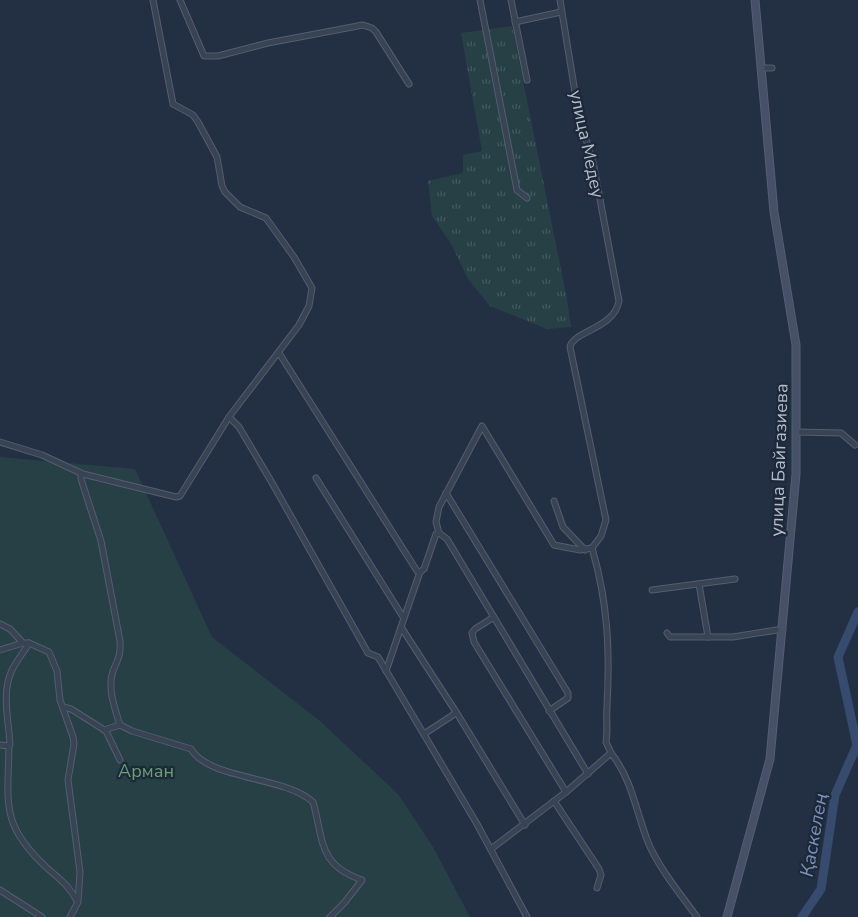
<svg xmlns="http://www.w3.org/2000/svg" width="858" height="917" font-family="'Nunito Sans',sans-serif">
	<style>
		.grass { fill: url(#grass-tufts) }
		.garden { fill: #264045 }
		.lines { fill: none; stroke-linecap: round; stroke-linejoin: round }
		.river { stroke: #364b6d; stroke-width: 9 }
		.street-casing { stroke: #535e6e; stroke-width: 7 }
		.secondary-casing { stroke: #535e6e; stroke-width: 9 }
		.street { stroke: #384353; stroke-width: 5 }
		.secondary { stroke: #465167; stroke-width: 7 }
		.labels { text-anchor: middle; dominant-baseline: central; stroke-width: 4.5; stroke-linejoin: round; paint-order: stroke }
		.street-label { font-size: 18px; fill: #b5becd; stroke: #1d2839 }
		.park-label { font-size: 18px; fill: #6aa178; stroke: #1d2839 }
		.water-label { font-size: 19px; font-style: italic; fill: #7a92b8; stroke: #1d2839 }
	</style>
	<defs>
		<pattern id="grass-tufts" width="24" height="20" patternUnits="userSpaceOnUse" patternTransform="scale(1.25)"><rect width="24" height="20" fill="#264045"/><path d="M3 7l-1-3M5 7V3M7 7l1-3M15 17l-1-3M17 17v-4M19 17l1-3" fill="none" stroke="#435a5f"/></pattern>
	</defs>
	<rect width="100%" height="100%" fill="#233044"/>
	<polygon class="grass" points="512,26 567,299 571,327 547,329 490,306 468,279 450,242 432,216 428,181 463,173 463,155 482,151 461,33"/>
	<polygon class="garden" points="0,457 135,469 212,637 320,721 398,794 433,847 470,917 0,917"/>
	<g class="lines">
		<polyline class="river" points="802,917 821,889 835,795 857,745 838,657 858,612"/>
		<g class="street-casing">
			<g id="street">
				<polyline points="153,0 173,104 193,115 198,122 217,157 222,186 225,192 240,207 266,218 294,257 312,288 309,306 299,325 229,417"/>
				<polyline points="180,0 204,56 218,56 268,43 363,25 372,28 376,32 409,84"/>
				<polyline points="480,0 517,190 527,198"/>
				<polyline points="511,0 527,80"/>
				<path d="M560 0 579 117 593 162 619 301C614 329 573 331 570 347L606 520 601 536 592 548C608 603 610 650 607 707 606 719 608 730 606 742L611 753"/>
				<polyline points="515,22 561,12"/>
				<polyline points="761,68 772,68"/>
				<polyline points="279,353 417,571 420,572 424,569 436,534 439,533 447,539 588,774"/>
				<polyline points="796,432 841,433 855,445"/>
				<polyline points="0,442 42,455 83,474 176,497 180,496 229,417 239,427 271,481 368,653 378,657 477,824 527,917"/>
				<path d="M81 473V479L101 541 120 641C121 655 118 659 113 671 107 688 115 709 120 725L132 731 191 749C209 780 285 776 313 802 324 841 318 865 362 880L345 902 330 917"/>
				<polyline points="316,478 403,617"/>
				<polyline points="446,493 568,693 568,698 549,711"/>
				<polyline points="554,501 563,527 585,550"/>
				<polyline points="439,533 436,522 439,507 482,426 554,545 580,550 592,548"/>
				<polyline points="699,584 708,637"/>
				<polyline points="652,590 735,579"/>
				<polyline points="494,617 475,629 472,633 474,642 566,792"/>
				<polyline points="0,624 10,629 23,643 29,643 49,652 57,671 60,700 73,737 74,744 68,780 80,872 78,902 70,917"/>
				<polyline points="401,627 420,572"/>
				<polyline points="667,633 670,637 733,637 783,629"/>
				<polyline points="0,650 23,643"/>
				<polyline points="386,671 401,627 458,715 525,825"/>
				<polyline points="63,707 71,709 106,731 120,760"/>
				<polyline points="104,730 120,725"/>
				<polyline points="424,734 456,713"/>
				<path d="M0 745 9 746 10 745C9 721 1 693 12 670 17 660 24 652 29 643"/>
				<path d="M9 746C8 803 0 824 46 867 58 878 69 885 77 901"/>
				<polyline points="554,801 599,869 601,875 597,888"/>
				<path d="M491 849 566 792 611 753C632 779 636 812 648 842 658 867 681 895 697 917"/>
				<polyline points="0,890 42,917"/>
			</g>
		</g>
		<g class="secondary-casing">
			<polyline id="secondary" points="727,917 770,759 796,474 796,345 774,212 755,0"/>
		</g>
		<use href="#street" class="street"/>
		<use href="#secondary" class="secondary"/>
	</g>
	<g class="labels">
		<g class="street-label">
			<text transform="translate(587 144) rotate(78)">улица Медеу</text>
			<text transform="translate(779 460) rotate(-88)">улица Байгазиева</text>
		</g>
		<g class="park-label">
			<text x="146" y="771">Арман</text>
		</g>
		<g class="water-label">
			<text transform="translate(814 835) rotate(-80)">Қаскелең</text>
		</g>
	</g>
</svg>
